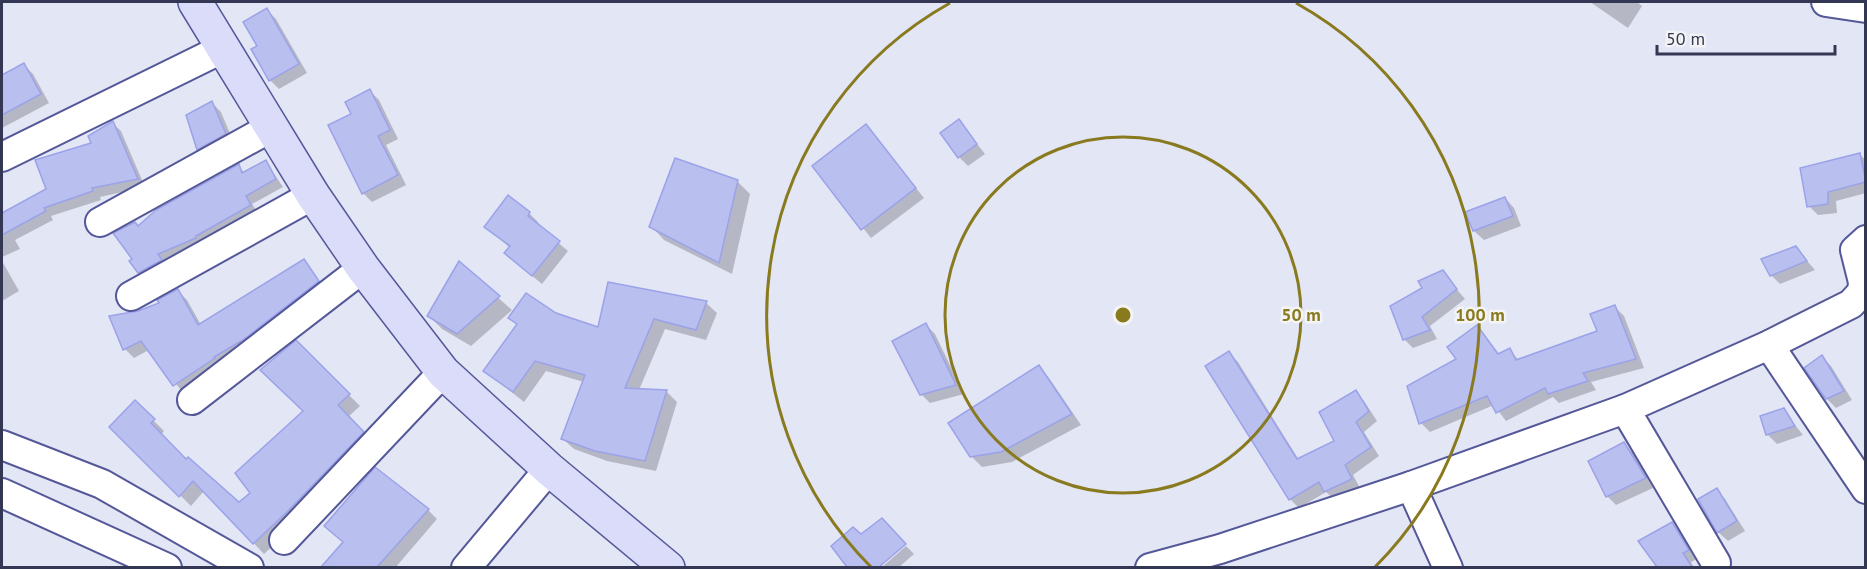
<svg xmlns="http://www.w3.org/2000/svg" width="1867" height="569" font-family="'PT Sans',sans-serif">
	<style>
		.shadow { fill: #0003 }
		.building { fill: #b9bfef; stroke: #9ba2e9; stroke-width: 1.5 }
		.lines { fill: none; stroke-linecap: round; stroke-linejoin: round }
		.street-casing { stroke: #545899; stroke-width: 32 }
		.secondary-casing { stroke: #545899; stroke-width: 36 }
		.street { stroke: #fff; stroke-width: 28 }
		.secondary { stroke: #dadcf9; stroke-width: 33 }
		.ring { fill: none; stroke: #897a1f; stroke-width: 3 }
		.centre { fill: #897a1f; stroke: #f4f4f4; stroke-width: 3 }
		.ring-label { font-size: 18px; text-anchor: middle; font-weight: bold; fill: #897a1f; stroke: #f4f4f4; stroke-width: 5; stroke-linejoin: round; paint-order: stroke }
	</style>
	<rect width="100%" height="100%" fill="#e3e6f5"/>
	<g class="shadow">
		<polygon points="1590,2 1637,2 1642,6 1628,28"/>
		<polygon points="267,10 276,19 307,73 279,89 270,80 259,46"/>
		<polygon points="24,65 33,74 49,103 2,128 2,77"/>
		<polygon points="370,91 379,100 398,139 386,145 406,185 372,202 363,193 353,115"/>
		<polygon points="212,103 221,112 234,143 207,158 198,149"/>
		<polygon points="959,121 985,154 968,166 959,157"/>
		<polygon points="112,123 121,131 145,187 100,197 101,200 51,216 53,220 15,240 20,249 2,257 2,208 4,214 48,190"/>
		<polygon points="866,126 924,198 871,238 814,166"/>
		<polygon points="1860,155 1866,160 1866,193 1836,201 1837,213 1818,215 1809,206"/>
		<polygon points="266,162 283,187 252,204 258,213 147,280 139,272 134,260 139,228 238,166 245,173"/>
		<polygon points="737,181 750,194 732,274 664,240 651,226"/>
		<polygon points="508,197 529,213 538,222 537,225 568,251 542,284 515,262 510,248 486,227"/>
		<polygon points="1505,198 1514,208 1521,226 1484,240 1474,231 1467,213"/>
		<polygon points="1795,247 1815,270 1780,284 1771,275"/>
		<polygon points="2,261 19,291 2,301"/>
		<polygon points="304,261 327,291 184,394 149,350 134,358 125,349 139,312 161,304 178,291 187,300 201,325"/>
		<polygon points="459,263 512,310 471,346 442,329 429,316"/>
		<polygon points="1442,272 1465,299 1430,326 1437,339 1413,348 1404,339 1424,288"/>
		<polygon points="609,283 706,303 717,313 706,340 665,329 639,390 666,391 677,402 656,471 607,461 574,449 563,439 584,382 546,371 524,402 485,371 517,325 510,318 555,315 599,328"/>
		<polygon points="1615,307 1624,316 1644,368 1591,382 1596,390 1559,403 1553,397 1506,421 1494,405 1430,432 1421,423 1477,326 1500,355 1509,350 1519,360 1599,331"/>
		<polygon points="926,325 935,334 964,394 930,403 921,394"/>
		<polygon points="296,342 360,406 348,417 374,443 299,522 264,554 204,491 191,506 111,427 135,402 164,431 161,435 186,461 239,504 252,493 305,411"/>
		<polygon points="1229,353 1238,362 1299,460 1336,442 1355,392 1364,401 1377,421 1364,432 1379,456 1353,475 1360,488 1335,500 1326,492 1299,508 1290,499"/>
		<polygon points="1822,357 1831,366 1852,400 1836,408 1827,399"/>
		<polygon points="1038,367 1049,378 1081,425 1012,462 982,467 971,456"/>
		<polygon points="1783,410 1803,435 1777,444 1768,435 1762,417"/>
		<polygon points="1624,444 1633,453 1653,488 1616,505 1607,496"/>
		<polygon points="1716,490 1725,499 1745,531 1728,541 1718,532"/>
		<polygon points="428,510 437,519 395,568 323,568 345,543"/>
		<polygon points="1672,524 1681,533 1697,559 1691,562 1694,568 1658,568 1641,541"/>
		<polygon points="906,546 914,554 898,568 881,568"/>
	</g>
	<g class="building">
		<polygon points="267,8 299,64 269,81 251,49 257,46 243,22"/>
		<polygon points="24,63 41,94 2,115 2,75"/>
		<polygon points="370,89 390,130 378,136 398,175 362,194 328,125 351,114 345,102"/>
		<polygon points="212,101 226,134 197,150 186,115"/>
		<polygon points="959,119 977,144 958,158 940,133"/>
		<polygon points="113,121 138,179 92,188 93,191 44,208 46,211 2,235 2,213 46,189 35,160 91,143 88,136"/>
		<polygon points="866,124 916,188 861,230 812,166"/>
		<polygon points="1860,153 1866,182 1828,192 1828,204 1807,207 1800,168"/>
		<polygon points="675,158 738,180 719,263 649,227"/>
		<polygon points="266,160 276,179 246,196 251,205 196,236 196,238 158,254 162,260 138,273 129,261 132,259 113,233 135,222 138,226 156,210 239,164 242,173"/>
		<polygon points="508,195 530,212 528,216 560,241 532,276 504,253 510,246 484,227"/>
		<polygon points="1505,197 1513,216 1473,231 1465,212"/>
		<polygon points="1796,246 1807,261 1770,276 1761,259"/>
		<polygon points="304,259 319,281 243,340 214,357 215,358 173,386 141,341 123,350 109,316 138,311 159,303 157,300 178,289 198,325"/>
		<polygon points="459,261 500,296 457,334 427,316"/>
		<polygon points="1443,270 1457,289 1422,317 1430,330 1403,340 1390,306 1422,288 1418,281"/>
		<polygon points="608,282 707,301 696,330 654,319 625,388 667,390 645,461 595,451 561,439 585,375 535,361 513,392 483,371 517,324 508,318 526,293 556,313 598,327"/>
		<polygon points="1615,305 1636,359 1583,373 1588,381 1548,394 1545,388 1496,413 1487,396 1419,424 1407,386 1456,359 1447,347 1477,325 1498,354 1510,348 1516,360 1597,331 1590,314"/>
		<polygon points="926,323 956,385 920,395 892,341"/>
		<polygon points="296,340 350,394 338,405 364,432 288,511 253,544 193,481 179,497 109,427 135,400 155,419 151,423 186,459 188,457 239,502 250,493 235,473 303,411 260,370"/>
		<polygon points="1229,351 1297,459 1334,441 1319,412 1356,390 1369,411 1356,422 1371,447 1345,465 1352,479 1324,492 1319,482 1289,500 1205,366"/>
		<polygon points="1822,355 1844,391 1826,399 1804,368"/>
		<polygon points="1039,365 1072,414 1001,452 970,457 948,423"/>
		<polygon points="1784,408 1795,426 1766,435 1760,416"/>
		<polygon points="1624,442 1646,478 1606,497 1588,461"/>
		<polygon points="375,467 429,509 377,567 321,567 343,542 324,526"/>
		<polygon points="1717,488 1737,521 1717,533 1698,499"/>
		<polygon points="882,518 906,544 879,567 847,567 831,546 853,527 861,534"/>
		<polygon points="1672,522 1689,550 1683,553 1692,567 1657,567 1638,541"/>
	</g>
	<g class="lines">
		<g class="street-casing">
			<g id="street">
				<polyline points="1826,2 1866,8"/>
				<polyline points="2,157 224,48"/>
				<polyline points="100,222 272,127"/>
				<polyline points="131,296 313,195"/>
				<polyline points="1769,345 1866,489"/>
				<polyline points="192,400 363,268"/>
				<polyline points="1625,409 1716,563"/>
				<polyline points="2,445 102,484 249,568"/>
				<polyline points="1411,486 1448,568"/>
				<polyline points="2,493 167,568"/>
				<polyline points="284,540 443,372"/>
				<polyline points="466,568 549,469"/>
				<polyline points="1150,568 1220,549 1411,486 1625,409 1769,345 1851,304 1862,292 1863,282 1855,250 1866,240"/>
			</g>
		</g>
		<g class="secondary-casing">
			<polyline id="secondary" points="195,2 313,195 363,268 443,372 549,469 668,568"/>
		</g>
		<use href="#street" class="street"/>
		<use href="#secondary" class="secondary"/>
	</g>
	<g class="ring">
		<circle cx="1123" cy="315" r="178"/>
		<path d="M871 567A357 357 0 0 1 950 3M1296 3A357 357 0 0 1 1375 567"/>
	</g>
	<circle cx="1123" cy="315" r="9" class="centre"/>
	<g class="ring-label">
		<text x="1301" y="321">50 m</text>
		<text x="1480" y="321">100 m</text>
	</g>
	<rect width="1867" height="569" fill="none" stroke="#343754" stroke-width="6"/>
	<path d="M1657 45v9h178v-9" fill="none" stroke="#343754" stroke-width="3"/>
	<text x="1666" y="45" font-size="18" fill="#343754" stroke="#f4f4f4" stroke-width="4.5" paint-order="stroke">50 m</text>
</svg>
